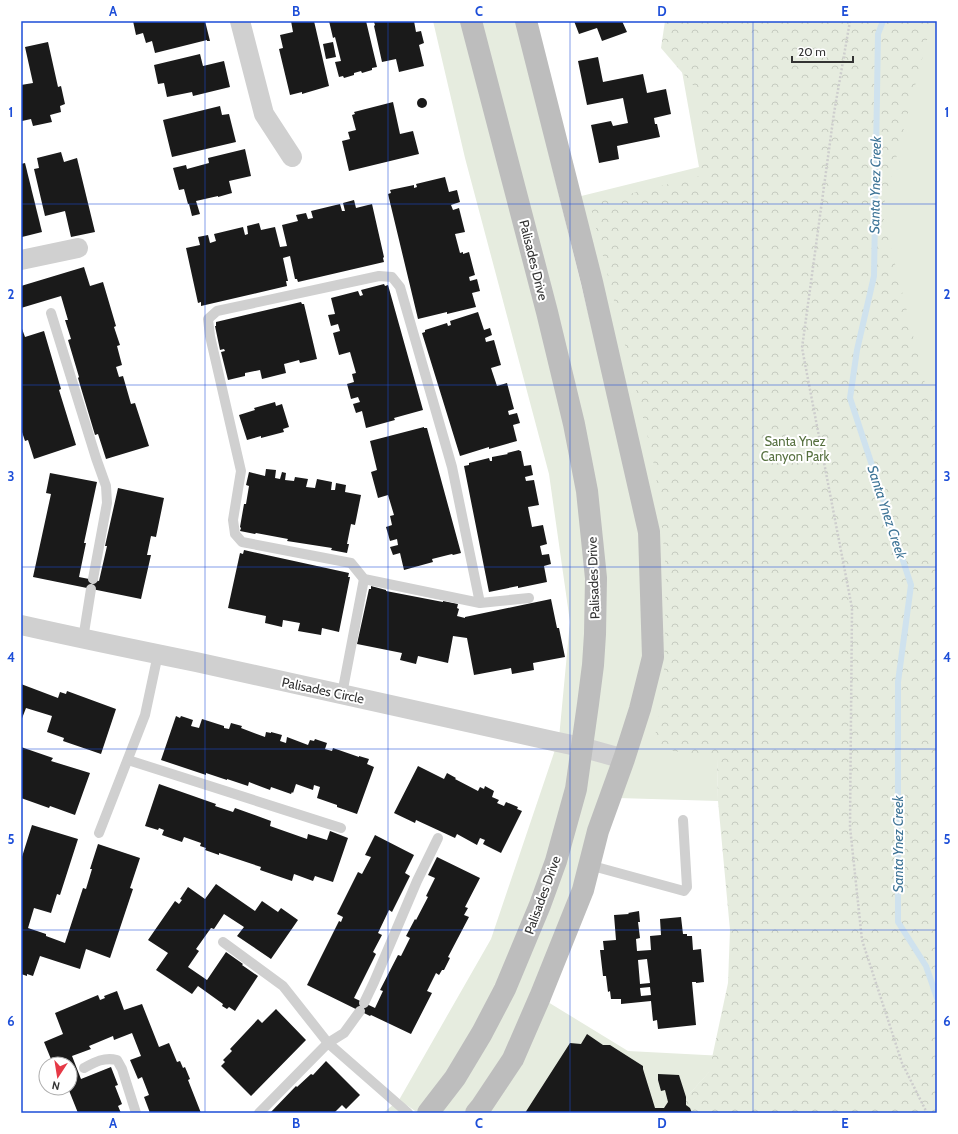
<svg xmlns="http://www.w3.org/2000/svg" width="958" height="1134" font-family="Cabin,sans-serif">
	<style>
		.grass { fill: #e6ecdf }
		.forest { fill: url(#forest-crowns) }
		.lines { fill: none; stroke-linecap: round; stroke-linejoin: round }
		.stream { stroke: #cfe2ee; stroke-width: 6 }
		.building { fill: #1a1a1a; fill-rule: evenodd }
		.path { stroke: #cdcdcd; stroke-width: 2.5; stroke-dasharray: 2 2; stroke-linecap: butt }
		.lane { stroke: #d0d0d0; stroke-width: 10 }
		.street { stroke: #d0d0d0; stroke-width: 20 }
		.secondary { stroke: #bdbdbd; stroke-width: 22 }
		.grid { fill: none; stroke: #1d4ed8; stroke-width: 1; stroke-opacity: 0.55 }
		.labels { text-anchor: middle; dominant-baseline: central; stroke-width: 4; stroke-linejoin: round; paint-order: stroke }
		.street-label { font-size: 13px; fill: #333; stroke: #fff }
		.park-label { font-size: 13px; fill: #56703f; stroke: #fff }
		.water-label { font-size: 14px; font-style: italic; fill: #3f7597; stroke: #fff }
		.neatline { fill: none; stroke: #1d4ed8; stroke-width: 1.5 }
		.grid-label { font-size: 13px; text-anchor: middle; font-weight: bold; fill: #1d4ed8 }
	</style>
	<defs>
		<pattern id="forest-crowns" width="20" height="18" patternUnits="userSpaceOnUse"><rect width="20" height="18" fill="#e6ecdf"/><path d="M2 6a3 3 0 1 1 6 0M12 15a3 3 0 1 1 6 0" fill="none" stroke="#c6cbc0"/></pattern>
	</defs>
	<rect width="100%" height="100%" fill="#fff"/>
	<polygon class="grass" points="433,21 516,21 618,434 619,434 561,201 699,167 673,21 937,21 937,722 717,746 718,801 618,798 543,999 628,1051 724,1056 672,1113 418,1113 405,1104 415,1113 383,1113 399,1100 491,939 559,738 570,622 549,474 465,158"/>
	<polygon class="forest" points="665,21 932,21 882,212 937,431 937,1113 672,1113 709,1072 728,983 730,930 718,801 717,759 653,747 659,715 664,672 666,571 659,495 652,454 590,204 700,176 703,97 661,48"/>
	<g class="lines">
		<polyline class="stream" points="883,21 878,34 874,276 857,350 850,398 911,585 898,682 898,922 926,966 937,998"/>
	</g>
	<g class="building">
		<polygon points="133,21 205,21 210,41 207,41 207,40 155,53 152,41 146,43 143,33 136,35"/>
		<polygon points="291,21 314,21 329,86 302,94 302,92 290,95 279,49 283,48 280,35 293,32"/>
		<polygon points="329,21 366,21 377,67 372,68 372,70 362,73 361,71 354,73 354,75 344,78 343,76 339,77 335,62 341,61 335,37 333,38"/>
		<polygon points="380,21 414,21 416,32 421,31 424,43 419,45 424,66 399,72 396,59 382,62 374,26 375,25 374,22"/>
		<polygon points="574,21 622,21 627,32 602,41 597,28 579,34"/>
		<polygon points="48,42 58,87 61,86 65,104 60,106 61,112 50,115 52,122 33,126 31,119 22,121 21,117 21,85 33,83 25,47"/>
		<polygon points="333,42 336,57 326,59 323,44"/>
		<polygon points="200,54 203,66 224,61 230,87 193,96 192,92 167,97 164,83 158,84 154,65"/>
		<polygon points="598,57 603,82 643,74 647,93 666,89 671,114 654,118 655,124 657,124 660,137 617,146 619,159 599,163 591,125 611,121 613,126 628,123 623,98 587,105 578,61"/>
		<circle cx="422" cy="103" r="5"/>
		<polygon points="393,102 400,134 413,131 419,154 349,171 342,141 350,139 348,132 356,130 352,115 355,114 354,112"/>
		<polygon points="220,106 222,115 229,114 236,142 172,157 163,120"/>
		<polygon points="245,149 251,176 229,181 232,193 218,197 218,196 196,201 200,214 192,216 189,204 188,204 184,189 179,190 173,168 186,165 187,169 209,163 208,158"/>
		<polygon points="61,152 64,162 77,158 95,232 71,237 65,211 45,216 34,169 39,168 37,158"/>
		<polygon points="25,163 42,232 22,237 21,164"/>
		<polygon points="445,177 449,192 457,190 460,202 451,205 453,210 459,208 465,232 455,234 460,253 463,252 463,254 469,252 475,275 469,277 470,281 477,279 480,291 472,293 476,307 447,314 447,312 418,319 388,194 391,193 390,190 414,185 414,188 417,187 416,184"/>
		<polygon points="354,200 356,208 372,204 384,257 383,258 384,262 298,282 297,279 295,279 290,256 283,258 288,281 286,281 287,286 201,306 201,302 198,303 186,248 200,245 198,237 208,235 210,243 216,241 214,234 243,227 245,235 248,234 247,226 259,223 261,230 275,227 280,247 287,246 282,225 298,221 296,215 306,213 308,219 313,218 311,211 340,204 342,211 345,211 343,203"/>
		<polygon points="84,267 90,286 103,282 116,326 114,327 120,345 117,346 122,365 116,367 119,377 123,376 131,404 135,403 149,446 106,459 98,434 95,435 78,378 79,377 68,340 71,339 65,320 68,320 61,296 21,308 21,286"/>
		<polygon points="384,284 385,286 388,285 423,410 394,418 395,420 366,428 362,411 356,413 353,404 360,402 358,397 351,399 347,384 354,382 352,374 356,373 350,352 339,355 333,333 340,331 338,324 331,326 328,315 335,314 331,298 358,291 360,296 363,295 361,290"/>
		<polygon points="301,302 302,304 304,304 317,359 300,363 299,360 284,364 286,373 262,379 260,370 245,373 245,376 228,380 221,352 225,351 224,349 220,350 215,326 216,326 216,322"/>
		<polygon points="478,312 484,330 490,328 492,335 485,338 486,342 494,340 501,365 491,368 497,386 507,383 514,409 508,411 509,415 517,413 520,423 513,425 517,441 489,449 489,447 460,456 422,333 425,332 425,330 447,323 448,326 451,325 450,321"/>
		<polygon points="21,326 25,337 44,331 61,389 59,390 76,445 34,459 28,440 25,441 21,429 21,420 22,420 21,417"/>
		<polygon points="275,402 276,406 282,404 289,427 283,429 284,432 261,438 261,436 247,440 239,415 255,410 254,408"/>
		<polygon points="424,427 424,428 427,428 461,553 453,555 452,554 432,559 433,562 404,570 400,553 393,555 390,547 398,545 397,539 390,541 386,527 392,525 390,516 394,515 388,495 378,498 371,472 377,470 370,441"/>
		<polygon points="519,450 520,451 521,451 524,466 531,465 533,475 525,477 526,481 534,480 539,505 528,507 532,527 543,525 547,544 540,546 542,555 549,554 551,564 544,566 547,582 518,588 518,586 489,592 464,466 469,465 469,463 489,458 490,461 492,461 492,457 508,454 507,453"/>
		<polygon points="266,469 276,470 275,478 280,479 282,472 286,473 285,480 294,481 295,477 308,479 306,487 315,488 317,479 332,482 331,490 335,490 336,483 346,485 345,492 361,495 355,525 351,524 347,544 349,544 347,553 331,550 332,548 287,541 288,539 256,533 255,534 240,531 241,528 240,527 244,504 246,504 249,486 246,485 249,472 265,476"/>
		<polygon points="50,473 97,482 84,543 86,543 79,577 99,581 107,546 105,546 118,488 164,498 156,537 151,536 147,555 151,555 141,599 33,577 51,494 46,493"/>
		<polygon points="244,550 349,573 348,577 350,577 339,632 322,628 321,635 298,631 300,623 283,620 282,627 265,623 266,616 228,608 240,553 243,554"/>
		<polygon points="371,586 386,590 386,591 443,602 443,601 458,604 457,608 459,609 457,616 465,618 465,617 551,599 557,628 559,628 565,657 533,663 534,670 512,674 511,668 474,675 467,638 453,636 448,663 418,656 416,664 400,660 402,653 357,644 369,589 371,589"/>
		<polygon points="21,684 58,698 60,692 66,694 67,691 116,709 101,754 63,741 64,738 47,732 52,716 26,708 21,721"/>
		<polygon points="176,716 180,718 181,716 193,720 191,726 199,728 202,719 224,726 224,728 229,729 231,723 242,726 241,728 265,737 266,732 271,733 271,732 282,735 280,741 286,743 287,737 308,745 310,740 314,741 315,739 327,743 325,749 332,751 333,748 359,757 359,756 369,759 367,764 374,767 357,814 337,807 337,805 317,798 320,787 314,785 313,790 296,784 293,793 292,792 291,794 271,787 270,790 249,782 248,786 227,779 227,780 206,773 206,775 161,760"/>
		<polygon points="21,747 53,758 51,761 90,773 75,815 50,806 49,808 21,798"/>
		<polygon points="418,766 444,779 447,773 456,778 455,779 478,791 480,787 484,789 485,786 494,791 492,797 499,800 497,803 504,806 506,802 518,807 517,809 522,811 501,853 483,844 485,840 480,838 477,845 457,834 455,838 416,820 415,823 394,813"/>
		<polygon points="159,784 216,804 215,806 233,812 235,808 271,821 270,826 307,839 308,834 327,840 330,831 348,838 333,882 315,876 313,881 294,874 292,881 260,870 261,867 219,853 219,855 205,850 206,848 200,846 201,843 184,837 182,842 162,835 164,830 159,828 158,830 145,826"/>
		<polygon points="32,825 78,839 60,895 57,894 51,913 34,908 28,928 46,934 46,936 65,943 83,888 86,889 92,869 90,869 98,844 140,858 130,888 133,889 110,958 86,949 80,969 40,956 33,976 27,974 27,976 21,974 21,860"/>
		<polygon points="375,835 414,855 405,873 410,876 392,912 389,910 378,933 382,935 373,952 376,954 354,998 375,1008 383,991 380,990 398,955 401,956 410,938 406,936 415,919 416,920 428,897 426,896 435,878 428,875 437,857 480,878 465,907 468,908 464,915 469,917 448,957 450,958 444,970 442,970 439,975 436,973 427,991 432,993 411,1034 371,1015 370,1016 307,985 339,921 341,922 343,917 337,914 358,872 362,874 371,857 365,855"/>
		<polygon points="216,884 255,911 262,901 278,912 281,908 298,920 271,959 237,936 244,927 224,914 214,929 211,928 196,949 199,951 188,967 207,980 226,952 243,964 242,965 258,976 235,1011 229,1007 227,1009 222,1006 223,1004 198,986 192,994 156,970 168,953 148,940 175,901 179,904 182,900 180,899 188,887 205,899"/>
		<path d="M639 911 640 922H638L640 938 636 939 637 951 651 950 650 936 661 935 660 919 681 917 683 934H687V936H692L693 950 701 949 704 982 696 983V982H692L696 1025 658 1029 657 1020 653 1021 651 1001 621 1004V999H611L610 991 608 992 606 976H603L600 950H604L603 941 616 940 614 915 629 914 628 913ZM647 959 650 983 640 984 638 960ZM650 987 651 995 641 996 640 988Z"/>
		<polygon points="117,991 124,1010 142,1004 159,1047 169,1043 177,1062 180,1061 183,1068 185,1067 190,1079 188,1080 201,1113 150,1113 144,1097 149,1095 142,1077 138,1079 130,1060 141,1056 132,1033 114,1040 113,1036 89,1046 91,1049 72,1056 81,1079 111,1067 118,1085 115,1086 122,1104 118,1106 121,1113 78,1113 68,1088 70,1088 70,1064 53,1064 44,1042 63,1034 55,1013 98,995 100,1000 105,998 104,996"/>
		<polygon points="276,1009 306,1040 251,1096 221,1066 225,1062 223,1060 232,1051 230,1049 258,1019 262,1023"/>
		<polygon points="587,1034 603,1045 610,1045 643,1066 643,1069 655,1108 664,1108 668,1102 665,1090 661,1091 658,1080 658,1074 679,1075 686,1097 686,1105 690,1108 692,1113 525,1113 570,1043 581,1044"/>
		<polygon points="326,1061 360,1095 346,1109 342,1105 334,1113 331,1112 330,1113 270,1113 296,1086 297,1087 311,1074 313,1075"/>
	</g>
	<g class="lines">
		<polyline class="path" points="850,21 834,113 802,348 852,608 850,827 862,940 902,1063 927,1113"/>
		<g class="lane">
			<polyline points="51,313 96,458 106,486 107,503 93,579"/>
			<polyline points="480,603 452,467 400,287 392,277 379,276 217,311 208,319 210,336 241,471 233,520 235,534 242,542 351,563 364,579 480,603 529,598"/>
			<polyline points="83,639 91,589"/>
			<polyline points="342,694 364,579"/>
			<polyline points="128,760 341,828"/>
			<polyline points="99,833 145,715 158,654"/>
			<polyline points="589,865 684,891 687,887 683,820"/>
			<polyline points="223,942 283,986 328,1043 344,1033 360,1011"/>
			<polyline points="364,1003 374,982 417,881 438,838"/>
			<path d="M84 1068C95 1062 104 1057 117 1060L122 1069 136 1113"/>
			<polyline points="259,1113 328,1043 408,1113"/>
		</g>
		<g class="street">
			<polyline points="240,21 264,114 292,157"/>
			<polyline points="21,260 78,248"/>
			<path d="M21 625C79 638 137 650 196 662 315 688 434 714 553 741L581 747 624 759"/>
		</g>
		<g class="secondary">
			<polyline points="428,1113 455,1078 482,1033 505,989 540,905 556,861 576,789 588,704 593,665 595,634 596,578 587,491 574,424 547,312 471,21"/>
			<polyline points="476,1113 481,1107 513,1059 540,997 583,890 598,831 624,759 640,709 653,657 649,532 592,282 526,21"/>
		</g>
	</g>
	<path class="grid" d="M205 21V1113M388 21V1113M570 21V1113M753 21V1113M21 204H937M21 385H937M21 567H937M21 749H937M21 930H937"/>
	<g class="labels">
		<g class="street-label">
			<text transform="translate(534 260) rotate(76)">Palisades Drive</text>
			<text transform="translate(593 578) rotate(-92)">Palisades Drive</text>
			<text transform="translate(323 690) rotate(12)">Palisades Circle</text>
			<text transform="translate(542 895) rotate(-70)">Palisades Drive</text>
		</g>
		<g class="park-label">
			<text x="795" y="441">Santa Ynez<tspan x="795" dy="15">Canyon Park</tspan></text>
		</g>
		<g class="water-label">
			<text transform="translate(875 185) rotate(-89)">Santa Ynez Creek</text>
			<text transform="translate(887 512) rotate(72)">Santa Ynez Creek</text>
			<text transform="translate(898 844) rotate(-90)">Santa Ynez Creek</text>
		</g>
	</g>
	<rect width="958" height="1134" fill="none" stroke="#ffffff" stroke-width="44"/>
	<g transform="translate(58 1076) rotate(192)"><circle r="19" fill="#ffffff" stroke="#adadad"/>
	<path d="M0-3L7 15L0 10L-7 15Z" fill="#e63946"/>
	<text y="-6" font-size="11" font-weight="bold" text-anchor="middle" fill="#333333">N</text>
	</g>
	<path d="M792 56v6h61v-6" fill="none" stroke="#333333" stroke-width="2"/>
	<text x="798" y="56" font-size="12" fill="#333333" stroke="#ffffff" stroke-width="3" paint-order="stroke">20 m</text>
	<rect x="22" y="22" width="914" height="1090" class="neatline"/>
	<g class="grid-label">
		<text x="113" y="16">A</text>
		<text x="296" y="16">B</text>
		<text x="479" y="16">C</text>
		<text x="662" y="16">D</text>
		<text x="845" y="16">E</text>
		<text x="11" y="117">1</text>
		<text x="947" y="117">1</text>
		<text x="11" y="299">2</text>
		<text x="947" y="299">2</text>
		<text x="11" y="481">3</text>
		<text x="947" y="481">3</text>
		<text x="11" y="662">4</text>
		<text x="947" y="662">4</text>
		<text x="11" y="844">5</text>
		<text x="947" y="844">5</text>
		<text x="11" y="1026">6</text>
		<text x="947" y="1026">6</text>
		<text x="113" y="1128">A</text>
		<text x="296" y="1128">B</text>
		<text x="479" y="1128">C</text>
		<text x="662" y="1128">D</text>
		<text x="845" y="1128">E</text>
	</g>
</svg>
